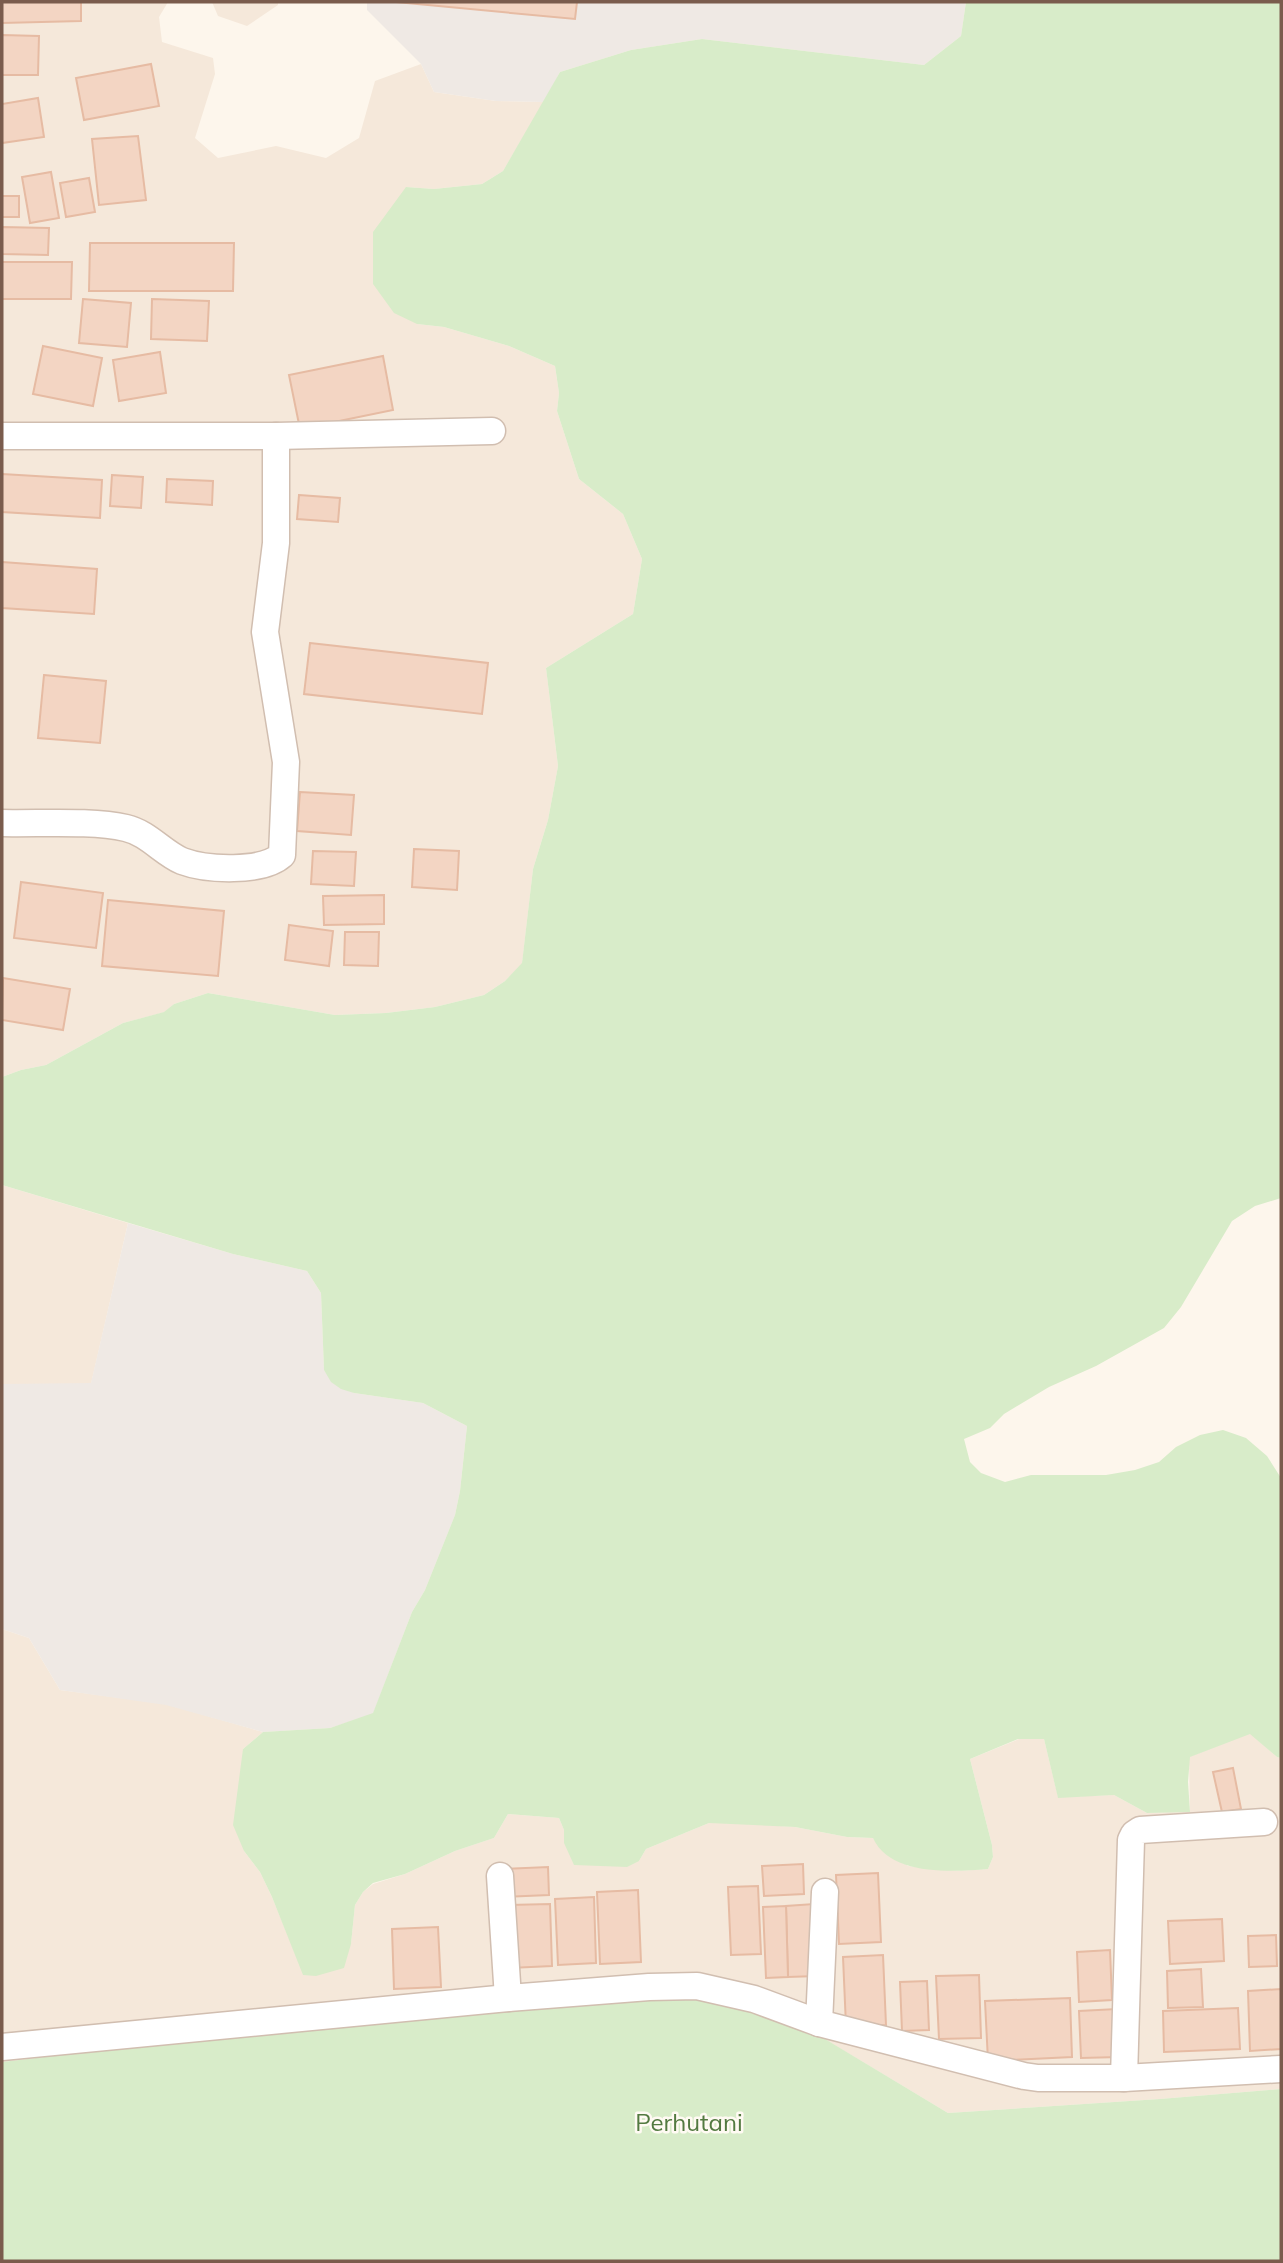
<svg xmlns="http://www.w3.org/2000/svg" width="1283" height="2263" font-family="Mulish,sans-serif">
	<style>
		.residential { fill: #f5e8da }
		.industrial { fill: #efe9e4 }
		.green { fill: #d8ecc9 }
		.building { fill: #f3d5c3; stroke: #e6bba3; stroke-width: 2 }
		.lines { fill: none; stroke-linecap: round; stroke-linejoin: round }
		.minor-casing { stroke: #d1beb0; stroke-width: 29 }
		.minor { stroke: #fff; stroke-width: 26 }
		.labels { text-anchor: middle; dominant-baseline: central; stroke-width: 5; stroke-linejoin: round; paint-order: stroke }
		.park-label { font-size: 24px; fill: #537a41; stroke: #fffaf3 }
	</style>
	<rect width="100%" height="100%" fill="#fdf6ec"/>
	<g class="residential">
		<polygon points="2,2 168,2 159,17 162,42 213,58 215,74 195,138 218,158 276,146 326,158 359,138 375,81 421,64 434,92 496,101 544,102 503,171 482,184 434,189 406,187 417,324 444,327 509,346 555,366 559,393 557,411 579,479 623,514 642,559 633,614 546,668 558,766 548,820 533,869 522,964 505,981 484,995 435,1007 386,1013 335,1015 208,993 174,1004 165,1012 123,1023 46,1065 21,1070 2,1077"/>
		<polygon points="212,2 278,2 278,5 247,26 218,16"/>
		<polygon points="2,1185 128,1223 91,1384 3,1384 2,1387"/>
		<polygon points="2,1629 29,1638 60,1690 166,1704 263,1732 243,1749 244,1851 260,1872 272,1897 304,1975 351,1944 355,1905 363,1892 373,1884 405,1874 455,1851 494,1838 508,1814 559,1818 564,1830 564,1843 639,1861 646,1849 709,1823 722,1822 795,1827 847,1837 873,1838 908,1866 958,1871 988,1869 993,1857 992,1845 970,1759 1019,1739 1044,1739 1058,1797 1114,1795 1147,1813 1190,1811 1189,1757 1250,1733 1277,1757 1281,1758 1281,2089 1160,2099 948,2113 721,1977 2,2062"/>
	</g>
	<g class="industrial">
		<polygon points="367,2 966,2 961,36 924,65 702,39 631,50 560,72 544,102 496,101 434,92 421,64 367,10"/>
		<polygon points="128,1223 233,1254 307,1271 321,1293 324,1370 354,1393 423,1403 467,1426 460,1491 455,1515 425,1590 412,1612 373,1714 330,1728 263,1732 166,1705 60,1690 29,1638 2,1629 2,1384 91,1383"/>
	</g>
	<g class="green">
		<path d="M966 2H1281V1198L1255 1206 1232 1221 1181 1307 1164 1328 1096 1366 1049 1387 1004 1414 990 1428 964 1439 970 1462 981 1473 1005 1482 1031 1475H1106L1135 1470 1159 1462 1176 1447 1200 1435 1223 1430 1246 1438 1267 1456 1281 1478V1758L1277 1757 1250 1734 1190 1757 1188 1782 1190 1812 1147 1813 1114 1795 1058 1798 1044 1739H1018L970 1759 992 1845 993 1857 988 1869C952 1872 890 1876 873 1838L847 1837 795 1827 709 1823 646 1849 639 1861 627 1867 574 1865 564 1843V1830L559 1818 508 1814 494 1838 455 1851 405 1874 373 1883 363 1892 355 1905 351 1944 344 1968 316 1976 303 1975 272 1897 260 1872 244 1851 233 1825 243 1749 263 1732 330 1728 373 1713 412 1612 425 1590 455 1515 460 1491 467 1426 423 1403 354 1393 341 1389 331 1382 324 1370 321 1293 307 1271 233 1254 2 1185V1077L21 1070 46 1065 123 1023 164 1012 174 1004 208 993 335 1015 386 1013 435 1007 484 995 505 981 522 963 533 869 548 820 558 766 546 668 633 614 642 559 623 514 579 479 557 411 559 393 555 366 509 346 444 327 417 324 394 313 373 284V232L406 187 434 189 482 184 503 171 560 72 631 50 702 39 924 65 961 36Z"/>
		<polygon points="722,1977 948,2113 1160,2099 1281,2089 1281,2261 2,2261 2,2062"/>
	</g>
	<g class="building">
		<polygon points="2,2 81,2 81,21 2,23"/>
		<polygon points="396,2 577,2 575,19"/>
		<polygon points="2,35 39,36 38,75 2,75"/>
		<polygon points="151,64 159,106 84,120 76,78"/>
		<polygon points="38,98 44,137 2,143 2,104"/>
		<polygon points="138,136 146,200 99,205 92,139"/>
		<polygon points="51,172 59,218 30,223 22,177"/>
		<polygon points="89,178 95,212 66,217 60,183"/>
		<rect x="2" y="196" width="17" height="21"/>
		<polygon points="2,227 49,228 48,255 2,254"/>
		<polygon points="90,243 234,243 233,291 89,291"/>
		<polygon points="2,262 72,262 71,299 2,299"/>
		<polygon points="83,299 131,303 127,347 79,343"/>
		<polygon points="152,299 209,301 207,341 151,339"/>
		<polygon points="43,346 102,358 93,406 33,394"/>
		<polygon points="160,352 166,393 119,401 113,360"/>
		<polygon points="383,356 393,410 300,429 289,375"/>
		<polygon points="2,474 102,480 100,518 2,512"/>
		<polygon points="112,475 143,477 141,508 110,506"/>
		<polygon points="167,479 213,481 212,505 166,502"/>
		<polygon points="299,495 340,498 338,522 297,519"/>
		<polygon points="2,562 97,569 94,614 2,608"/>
		<polygon points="310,643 488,663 482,714 304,694"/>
		<polygon points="44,675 106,681 100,743 38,738"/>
		<polygon points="300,792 354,795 351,835 297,831"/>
		<polygon points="414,849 459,851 457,890 412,887"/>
		<polygon points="313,851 356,852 354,886 311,884"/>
		<polygon points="21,882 103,893 96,948 14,938"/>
		<polygon points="384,895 384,924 324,925 323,896"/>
		<polygon points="108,900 224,911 218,976 102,966"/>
		<polygon points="289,925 333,931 329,966 285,960"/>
		<polygon points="345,932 379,932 378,966 344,965"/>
		<polygon points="3,978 70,989 63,1030 2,1020"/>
		<polygon points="1233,1768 1241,1809 1222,1812 1213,1772"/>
		<polygon points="803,1864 804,1894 764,1896 762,1866"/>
		<polygon points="548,1867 549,1895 503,1897 502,1869"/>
		<polygon points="878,1873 881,1942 839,1944 836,1875"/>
		<polygon points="758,1886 761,1954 731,1955 728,1887"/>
		<polygon points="638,1890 641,1962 600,1964 597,1892"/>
		<polygon points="594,1897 596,1963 558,1965 555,1899"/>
		<polygon points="550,1904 552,1966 510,1968 508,1905"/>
		<polygon points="814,1904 817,1976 788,1977 786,1906"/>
		<polygon points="786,1906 788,1977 766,1978 763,1907"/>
		<polygon points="1222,1919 1224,1961 1170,1964 1168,1921"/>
		<polygon points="438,1927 441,1987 394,1989 392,1929"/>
		<polygon points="1276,1935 1277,1966 1249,1967 1248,1936"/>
		<polygon points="1110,1950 1112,2000 1079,2002 1077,1952"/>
		<polygon points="883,1955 886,2025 846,2026 843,1957"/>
		<polygon points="1201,1969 1203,2007 1168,2008 1167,1971"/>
		<polygon points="979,1975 981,2038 939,2039 936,1976"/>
		<polygon points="927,1981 929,2030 902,2031 900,1982"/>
		<polygon points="1281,1989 1281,2049 1250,2051 1248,1991"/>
		<polygon points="1070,1998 1072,2057 988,2061 985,2001"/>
		<polygon points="1238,2008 1240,2049 1164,2052 1163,2011"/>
		<polygon points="1117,2009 1119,2057 1081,2058 1079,2011"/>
	</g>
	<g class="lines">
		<g class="minor-casing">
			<g id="minor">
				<polyline points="2,436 276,436 492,431"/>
				<path d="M2 823C38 824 92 820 126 828 148 833 163 853 182 861 206 870 262 873 282 855L286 762 265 632 276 543V436"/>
				<polyline points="500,1876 508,1998"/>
				<polyline points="819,2023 825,1892"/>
				<polyline points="2,2047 508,1998 649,1987 697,1986 754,1999 819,2023 1024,2076 1038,2078 1124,2078 1281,2069"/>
				<polyline points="1124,2078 1131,1840 1134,1834 1140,1830 1264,1822"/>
			</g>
		</g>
		<use href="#minor" class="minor"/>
	</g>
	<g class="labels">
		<g class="park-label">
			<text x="689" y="2122">Perhutani</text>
		</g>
	</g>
	<rect width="1283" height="2263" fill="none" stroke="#7a5c4d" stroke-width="7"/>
</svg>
